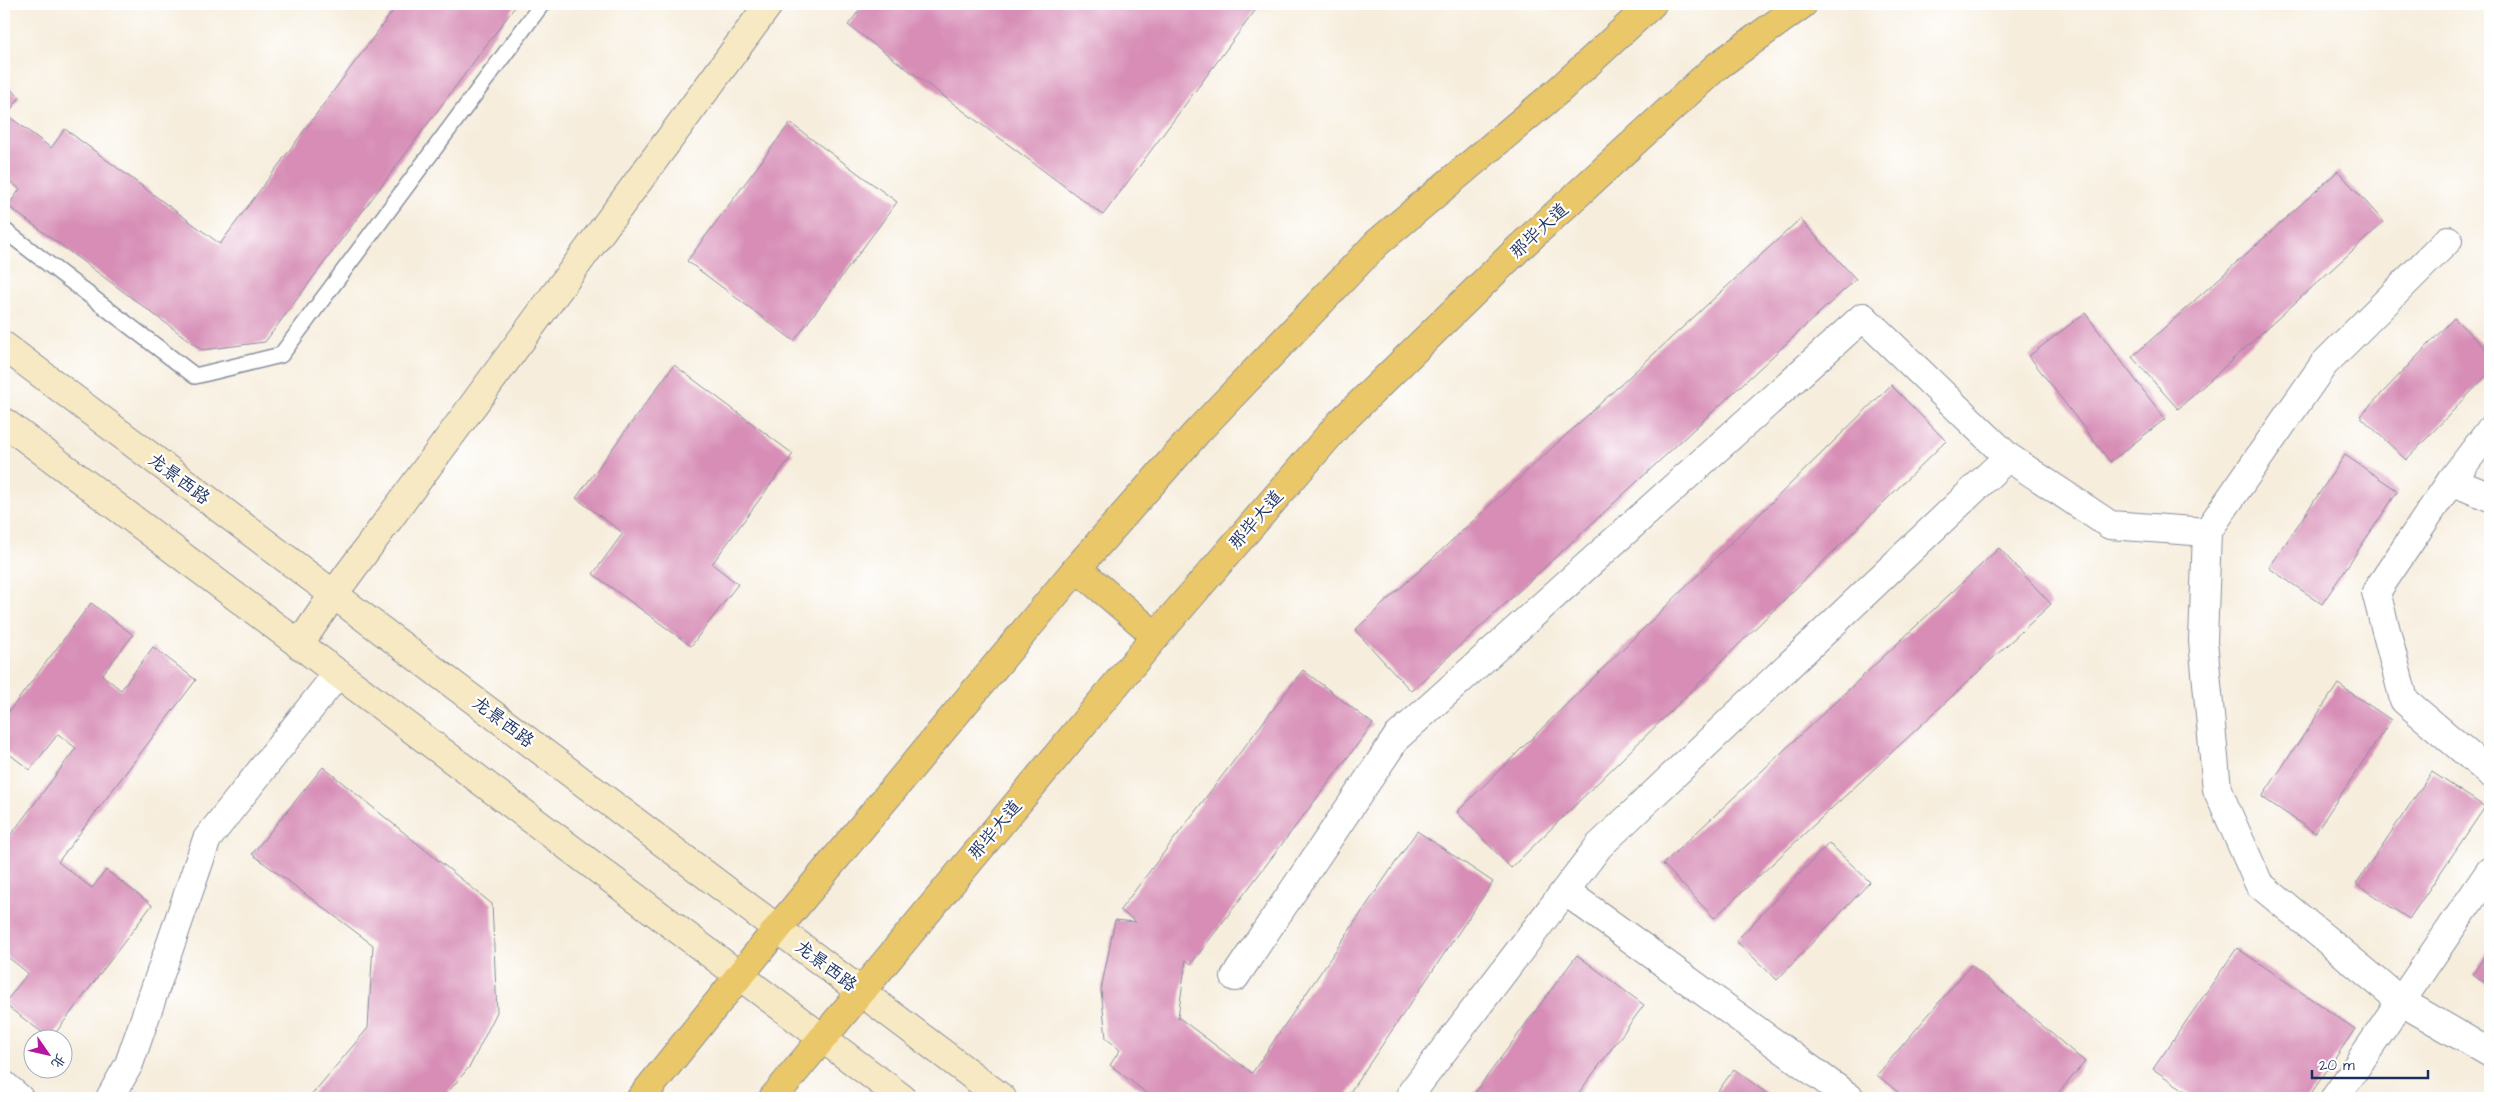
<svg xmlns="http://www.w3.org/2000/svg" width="2494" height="1102" font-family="'Architects Daughter','LXGW WenKai TC',sans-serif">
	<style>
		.building { fill: #d78db6 }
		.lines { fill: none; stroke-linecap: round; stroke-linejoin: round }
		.lane-casing { stroke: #888e9d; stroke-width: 18 }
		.street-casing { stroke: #888e9d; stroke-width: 30 }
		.secondary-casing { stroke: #888e9d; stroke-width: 30 }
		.primary-casing { stroke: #888e9d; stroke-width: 30 }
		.lane { stroke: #fff; stroke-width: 15 }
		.street { stroke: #fff; stroke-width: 28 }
		.secondary { stroke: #f7e9c3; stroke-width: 28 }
		.primary { stroke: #eac769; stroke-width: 28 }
		.labels { text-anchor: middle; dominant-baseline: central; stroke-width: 4.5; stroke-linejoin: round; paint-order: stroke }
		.street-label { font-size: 18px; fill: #1b2f5e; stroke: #fff }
	</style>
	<rect width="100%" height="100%" fill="#fff"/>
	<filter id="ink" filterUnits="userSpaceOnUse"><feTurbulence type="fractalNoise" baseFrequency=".02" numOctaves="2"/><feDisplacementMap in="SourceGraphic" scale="10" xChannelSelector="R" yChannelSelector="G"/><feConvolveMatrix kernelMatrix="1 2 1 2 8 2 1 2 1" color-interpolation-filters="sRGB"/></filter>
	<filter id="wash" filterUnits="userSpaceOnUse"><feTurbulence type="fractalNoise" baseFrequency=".0096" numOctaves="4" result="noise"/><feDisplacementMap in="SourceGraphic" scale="20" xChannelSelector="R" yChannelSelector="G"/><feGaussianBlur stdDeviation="1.12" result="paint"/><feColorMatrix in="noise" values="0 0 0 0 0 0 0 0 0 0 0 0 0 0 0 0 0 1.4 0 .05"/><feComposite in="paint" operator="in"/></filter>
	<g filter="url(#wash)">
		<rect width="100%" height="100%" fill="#f6eddc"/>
		<g id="blocks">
			<g class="building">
				<polygon points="398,4 517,4 265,342 202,350 8,206 20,189 4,177 4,84 20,97 7,115 51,148 65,129 220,244"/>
				<polygon points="864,4 1260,4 1103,215 848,25"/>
				<polygon points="790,123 897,202 794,341 687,261"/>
				<polygon points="2338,171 2384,222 2178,409 2132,357"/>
				<polygon points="1800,219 1856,279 1411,691 1355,630"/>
				<polygon points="2085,313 2165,419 2110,462 2029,356"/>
				<polygon points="2454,318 2490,353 2490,372 2406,460 2360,416"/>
				<polygon points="674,365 793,454 712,564 738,584 691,646 593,574 623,533 576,498"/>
				<polygon points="1891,385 1946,441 1511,868 1457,812"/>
				<polygon points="2345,455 2398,491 2322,604 2269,568"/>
				<polygon points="1999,548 2051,604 1714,918 1663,864"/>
				<polygon points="91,603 133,635 102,675 121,690 153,647 196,680 58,862 92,888 106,870 152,905 51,1039 4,1004 28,973 4,954 4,844 76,748 58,734 30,770 4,750 4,718"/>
				<polygon points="1303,670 1373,724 1191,964 1186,960 1178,1017 1252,1073 1417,831 1493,882 1346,1098 1153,1098 1110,1065 1120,1050 1106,1038 1101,990 1115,920 1136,922 1120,910"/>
				<polygon points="2338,684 2391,720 2315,833 2262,797"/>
				<polygon points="323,767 492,904 497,1012 470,1066 443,1098 309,1098 368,1028 373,945 252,854"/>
				<polygon points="2432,772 2485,807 2409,919 2356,884"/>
				<polygon points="1829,843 1870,882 1777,980 1736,941"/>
				<polygon points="2237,948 2355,1029 2308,1098 2196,1098 2153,1069"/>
				<polygon points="2490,948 2490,986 2473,974"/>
				<polygon points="1577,955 1644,1005 1575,1098 1471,1098"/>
				<polygon points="1971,965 2085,1062 2054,1098 1905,1098 1877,1075"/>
				<polygon points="1734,1069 1773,1098 1713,1098"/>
			</g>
		</g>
	</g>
	<g filter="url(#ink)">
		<use href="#blocks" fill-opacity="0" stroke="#888e9d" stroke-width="1"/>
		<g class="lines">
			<g class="lane-casing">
				<polyline id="lane" points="4,230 195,376 281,355 542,4"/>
			</g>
			<g class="street-casing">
				<g id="street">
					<polyline points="2448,240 2324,364 2207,532 2203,641 2217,789 2259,884 2402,1002 2490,1053"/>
					<polyline points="2490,430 2451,481 2376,592 2404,700 2490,773"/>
					<polyline points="2451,481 2490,497"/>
					<polyline points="1565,891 1850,1098"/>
					<polyline points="1235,977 1397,737 1863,317 2008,457 2110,525 2207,532"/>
					<polyline points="4,1085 19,1098"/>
					<polyline points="1412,1092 1599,846 2008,457"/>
					<polyline points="110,1098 129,1064 207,839 338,673"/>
					<polyline points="2335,1098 2490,871"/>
				</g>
			</g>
			<g class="secondary-casing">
				<g id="secondary">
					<polyline points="4,346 1002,1098"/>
					<polyline points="4,422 902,1098"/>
					<polyline points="299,645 333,595 769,4"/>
				</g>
			</g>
			<g class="primary-casing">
				<g id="primary">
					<polyline points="1077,568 1156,636"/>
					<polyline points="641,1098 777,929 1077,568 1198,431 1377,243 1559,90 1652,4"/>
					<polyline points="773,1098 1156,636 1340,423 1518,249 1716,67 1803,4"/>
				</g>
			</g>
			<use href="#lane" class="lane"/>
			<use href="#street" class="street"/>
			<use href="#secondary" class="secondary"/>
			<use href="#primary" class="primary"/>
		</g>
	</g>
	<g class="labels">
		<g class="street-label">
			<text transform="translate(1539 231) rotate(-43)">那毕大道</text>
			<text transform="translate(179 479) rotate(37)">龙景西路</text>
			<text transform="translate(1256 520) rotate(-49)">那毕大道</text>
			<text transform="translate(503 722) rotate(37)">龙景西路</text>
			<text transform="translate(995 830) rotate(-50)">那毕大道</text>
			<text transform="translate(826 966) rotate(37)">龙景西路</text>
		</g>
	</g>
	<rect width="2494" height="1102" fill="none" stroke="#fff" stroke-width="20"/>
	<g transform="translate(48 1054) rotate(124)"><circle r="24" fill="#ffffff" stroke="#a4acbf"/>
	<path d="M0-4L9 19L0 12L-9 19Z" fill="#b5179e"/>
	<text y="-8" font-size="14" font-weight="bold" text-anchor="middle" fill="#1b2f5e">北</text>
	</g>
	<path d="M2312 1070v8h116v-8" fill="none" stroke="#1b2f5e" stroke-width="2.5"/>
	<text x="2319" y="1070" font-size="15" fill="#1b2f5e" stroke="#ffffff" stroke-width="4" paint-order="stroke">20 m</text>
</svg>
